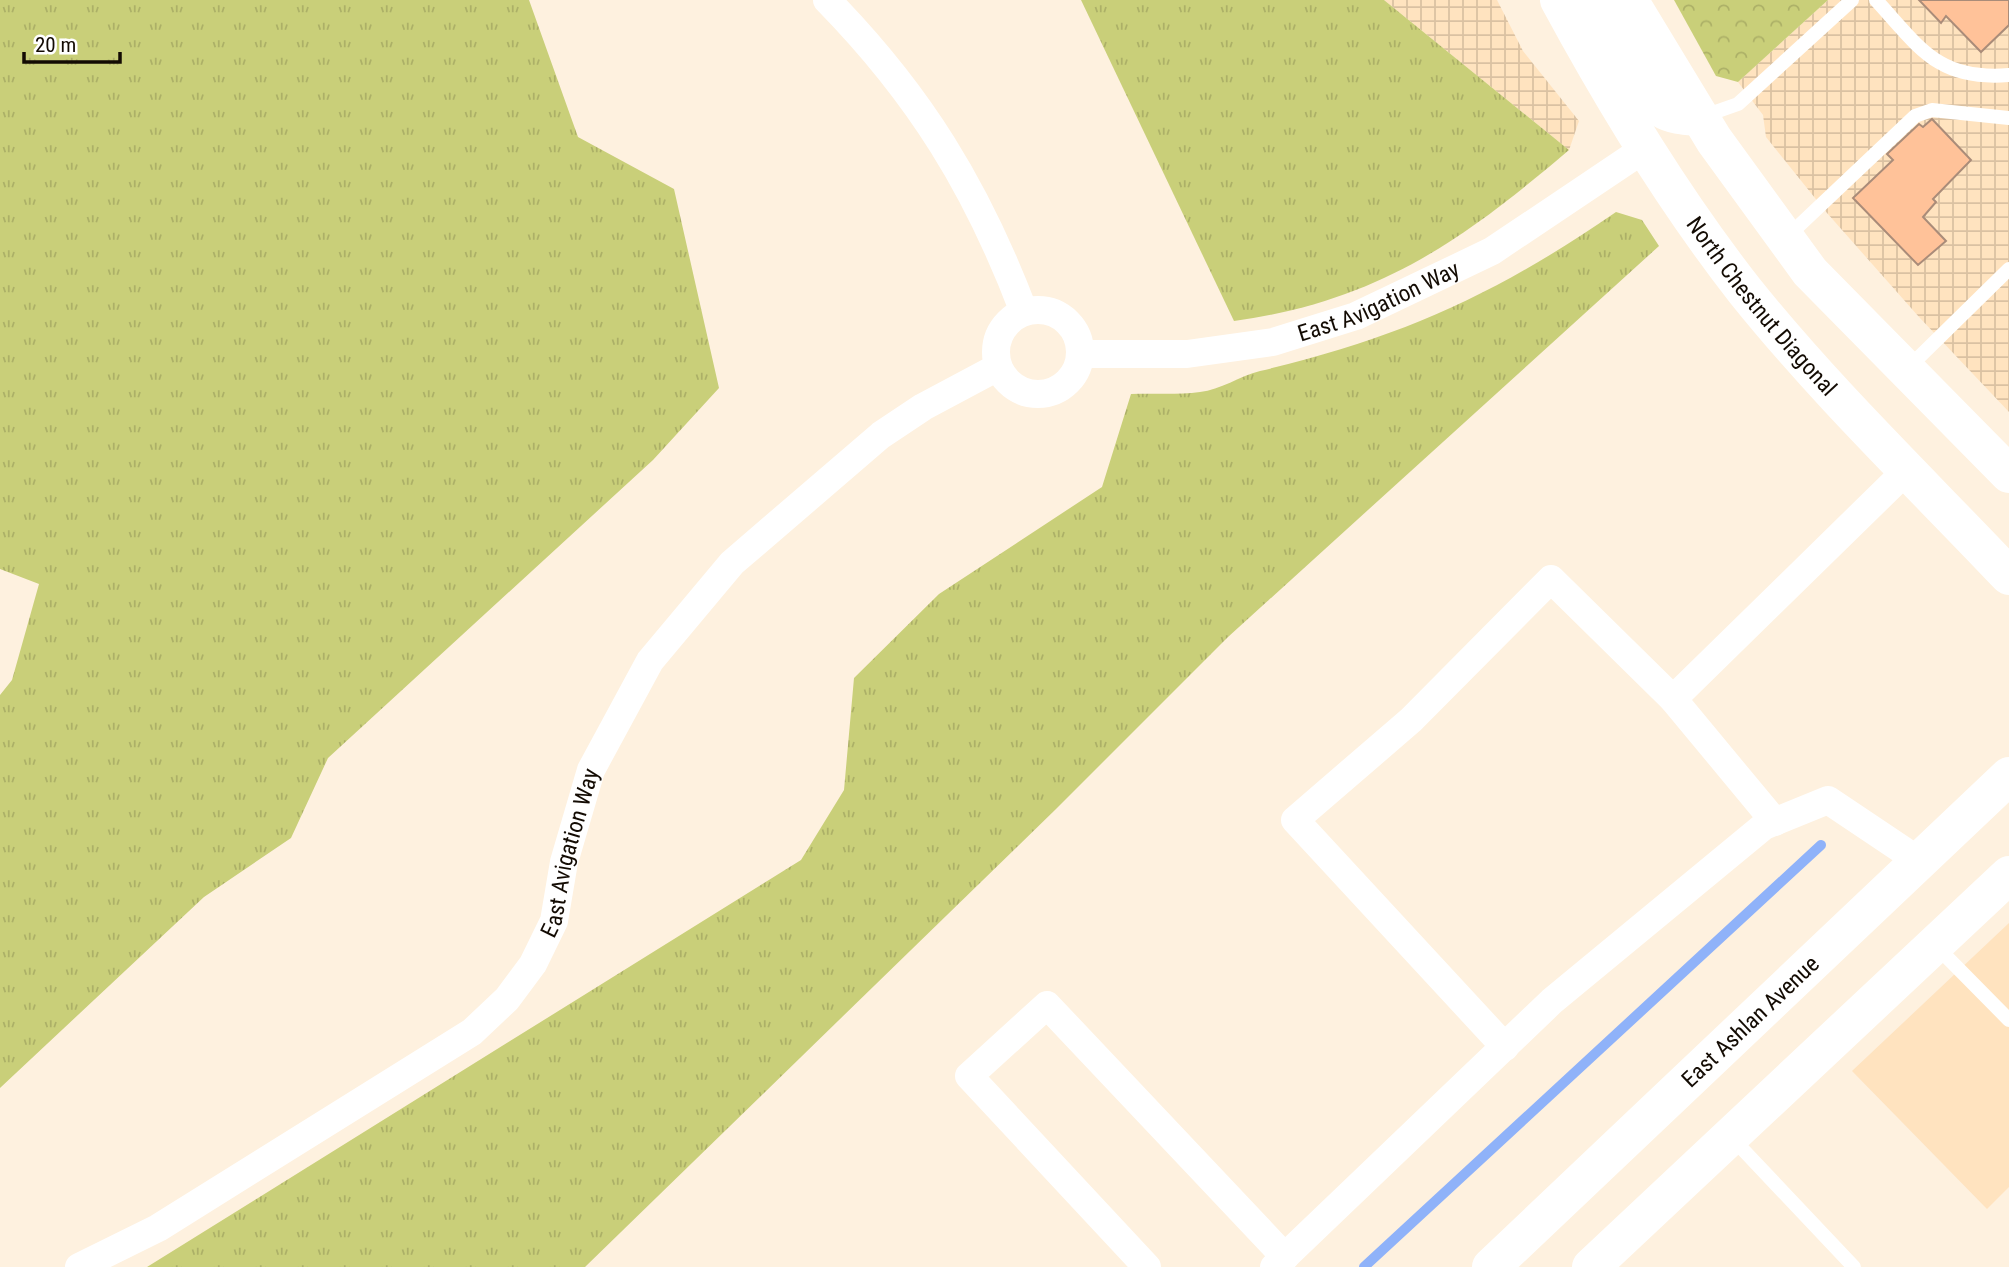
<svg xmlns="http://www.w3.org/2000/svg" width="2009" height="1267" font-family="'Roboto Condensed',sans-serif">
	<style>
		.built { fill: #ffe3bf }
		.industrial { fill: url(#industrial-grid) }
		.grass { fill: url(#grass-tufts) }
		.park { fill: url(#park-crowns) }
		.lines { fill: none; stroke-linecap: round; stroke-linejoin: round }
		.stream { stroke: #8fb2f9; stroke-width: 10 }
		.building { fill: #ffc299; stroke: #aa8c79; stroke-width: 2 }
		.service { stroke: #fff; stroke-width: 14 }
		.minor { stroke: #fff; stroke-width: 28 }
		.secondary { stroke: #fff; stroke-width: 38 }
		.primary { stroke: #fff; stroke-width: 38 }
		.labels { text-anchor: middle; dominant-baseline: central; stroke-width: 7; stroke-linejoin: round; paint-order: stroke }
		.street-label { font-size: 23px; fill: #130b03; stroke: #fff }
	</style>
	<defs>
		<pattern id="industrial-grid" width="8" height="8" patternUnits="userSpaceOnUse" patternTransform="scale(1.75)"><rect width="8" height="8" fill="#ffe3bf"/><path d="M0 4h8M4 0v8" fill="none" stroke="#dac1a2"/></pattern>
		<pattern id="grass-tufts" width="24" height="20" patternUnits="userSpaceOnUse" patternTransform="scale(1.75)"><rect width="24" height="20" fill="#c9cf79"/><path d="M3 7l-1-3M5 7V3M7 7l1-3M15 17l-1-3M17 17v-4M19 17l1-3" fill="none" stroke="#acb067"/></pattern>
		<pattern id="park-crowns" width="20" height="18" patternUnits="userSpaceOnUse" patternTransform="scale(1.75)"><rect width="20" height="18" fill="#c9cf79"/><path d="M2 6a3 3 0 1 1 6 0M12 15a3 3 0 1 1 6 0" fill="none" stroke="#acb067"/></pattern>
	</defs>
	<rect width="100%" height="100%" fill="#fef1df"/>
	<polygon class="built" points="2009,923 2009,1187 1987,1209 1852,1071"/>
	<g class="industrial">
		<polygon points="1384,0 1497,0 1523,51 1579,121 1569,150"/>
		<polygon points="1828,0 2009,0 2009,412 1919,317 1827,213 1766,137 1763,115 1738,82"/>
	</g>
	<g class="grass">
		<polygon points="0,0 529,0 578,137 674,189 719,388 653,460 328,758 291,838 204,897 0,1088 0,695 12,680 39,584 0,569"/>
		<path d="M1081 0H1384L1569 150C1462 241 1378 301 1234 321Z"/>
		<path d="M1616 212 1642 220 1659 246 1228 637 1056 809 585 1267H147L801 860 844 790 854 678 939 594 1102 487 1131 394C1154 393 1178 395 1200 392 1220 390 1240 376 1260 371 1401 338 1497 294 1616 212Z"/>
	</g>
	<polygon class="park" points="1674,0 1828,0 1738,82 1716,76"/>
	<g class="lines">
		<polyline class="stream" points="1364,1267 1821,845"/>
	</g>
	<g class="building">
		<polygon points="1919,0 2009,0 2009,25 1981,52 1946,16 1941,23"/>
		<polygon points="1932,119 1971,160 1933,199 1936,202 1923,217 1946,241 1918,265 1853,198 1893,160 1887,154 1919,124 1923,127"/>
	</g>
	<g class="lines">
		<g class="service">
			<path d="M1876 0C1920 48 1938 81 2009 75"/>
			<polyline points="1701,117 1738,104 1852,0"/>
			<polyline points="1787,237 1915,116 1932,110 2009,118"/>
			<polyline points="1907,369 2009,269"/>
			<polyline points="1936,946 2009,1020"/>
			<polyline points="1732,1138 1854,1267"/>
		</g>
		<g class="minor">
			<path d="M827 0C920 95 977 188 1024 312"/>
			<circle cx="1038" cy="352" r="42"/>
			<path id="s1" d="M1081 354H1187L1273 342 1356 316 1492 251 1644 149"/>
			<polyline points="1775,822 1673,699 1908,469"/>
			<polyline points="1505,1047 1295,820 1411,720 1551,579 1673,699"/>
			<path id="s2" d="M79 1267 158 1228 472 1032 507 999 533 964 554 921 564 862 591 770 650 661 732 563 881 435 923 407 998 367"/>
			<polyline points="1147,1267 969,1076 1047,1005 1285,1257"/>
			<polyline points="1274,1267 1552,1001 1764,826 1828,800 1919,861"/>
		</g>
		<g class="secondary">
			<path id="s3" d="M1559 0C1614 102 1673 199 1745 291 1826 392 1920 482 2009 576"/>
			<path d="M1595 0C1607 24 1642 94 1662 109 1673 116 1687 116 1700 117"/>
			<polyline points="1629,0 1714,140 1810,272 2009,474"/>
		</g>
		<g class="primary">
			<path id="s4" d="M1491 1267 2009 776"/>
			<polyline points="1591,1267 2009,875"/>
		</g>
	</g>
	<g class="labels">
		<g class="street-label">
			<text stroke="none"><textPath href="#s1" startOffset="306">East Avigation Way</textPath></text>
			<text stroke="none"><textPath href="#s3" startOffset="368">North Chestnut Diagonal</textPath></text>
			<text stroke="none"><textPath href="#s2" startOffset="668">East Avigation Way</textPath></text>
			<text stroke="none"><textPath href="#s4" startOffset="357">East Ashlan Avenue</textPath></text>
		</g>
	</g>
	<path d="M24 52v10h96v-10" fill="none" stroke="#130b03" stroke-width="3.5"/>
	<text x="35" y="52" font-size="21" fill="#130b03" stroke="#ffffff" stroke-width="5" paint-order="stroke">20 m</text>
</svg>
